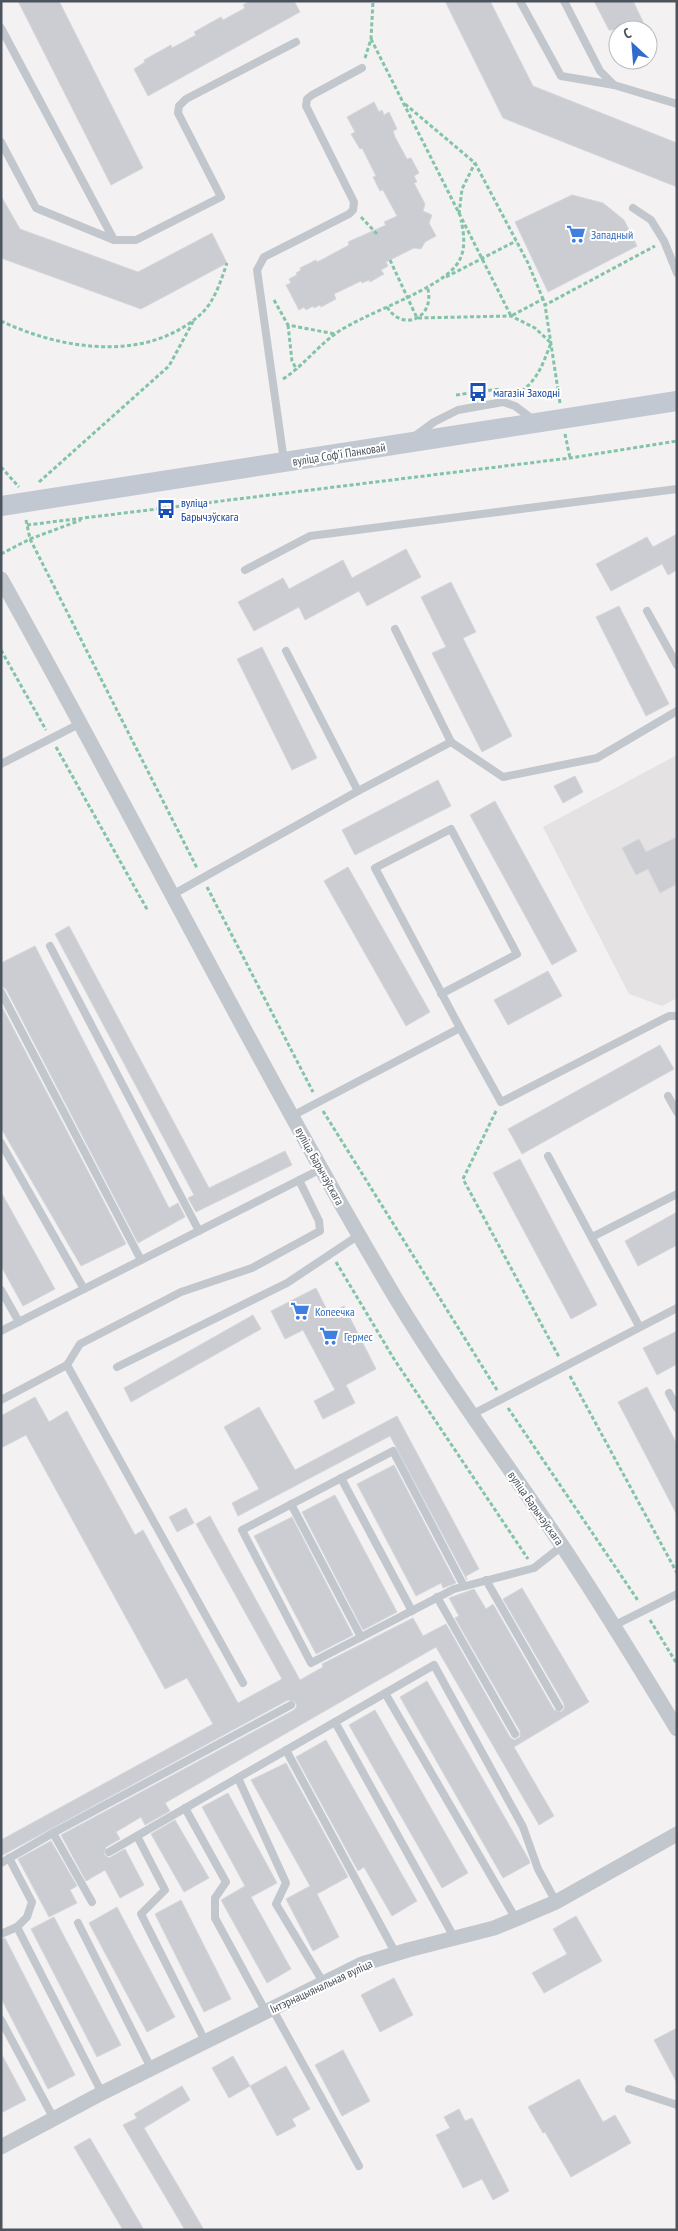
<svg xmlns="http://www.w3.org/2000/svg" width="678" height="2231" font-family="'PT Sans Narrow',sans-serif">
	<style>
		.education { fill: #e4e2e2 }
		.building { fill: #cbcdd2; stroke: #d5d7db }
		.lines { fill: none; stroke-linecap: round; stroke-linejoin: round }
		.path { stroke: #82c4a7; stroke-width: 3; stroke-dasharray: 4 2.5; stroke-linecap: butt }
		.lane { stroke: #c1c7cd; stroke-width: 8 }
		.street { stroke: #c1c7cd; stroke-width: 15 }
		.secondary { stroke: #c1c8d2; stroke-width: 20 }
		.labels { text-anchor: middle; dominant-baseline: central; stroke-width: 4; stroke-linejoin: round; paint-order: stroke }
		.shop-label { font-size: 12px; fill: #366cbe; stroke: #fff; text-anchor: start }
		.transit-label { font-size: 12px; fill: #164399; stroke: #fff; text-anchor: start }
		.street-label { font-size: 12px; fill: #4b535c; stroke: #fff }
	</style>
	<rect width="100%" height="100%" fill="#f3f1f1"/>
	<polygon class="education" points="677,755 677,998 662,1006 629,994 543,827"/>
	<g class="building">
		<polygon points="18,1 59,1 143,168 111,185"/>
		<polygon points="250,1 294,1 300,12 148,96 134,69 145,62 144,60 171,45 172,48 196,35 194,32 221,17 223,20 245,8 243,5"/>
		<polygon points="445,1 490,1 533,86 677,143 677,187 503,118"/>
		<polygon points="594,1 633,1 647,30 609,30"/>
		<polygon points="374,102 379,112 382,110 384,115 389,112 397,129 393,131 395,137 407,159 411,158 419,173 414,176 417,182 414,183 425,204 423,211 432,215 429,223 436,236 425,242 421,249 414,248 386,262 388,266 381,270 384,274 370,282 369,280 362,283 361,281 334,294 336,299 321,307 320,305 314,308 313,306 306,310 304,307 299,310 286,285 291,283 289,279 297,275 296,273 301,270 300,268 316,260 317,262 325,258 349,245 348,242 386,225 384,222 397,216 383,190 380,191 373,177 376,176 362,148 360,149 351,134 355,132 347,117"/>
		<polygon points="572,195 603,203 624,220 637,246 548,292 515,222"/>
		<polygon points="1,196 20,229 138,272 212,233 227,263 141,309 1,258"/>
		<polygon points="677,534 677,570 668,575 662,564 611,591 596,564 647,537 653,547"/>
		<polygon points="406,549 421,577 367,606 359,591 305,620 299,607 254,631 238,602 283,578 289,589 343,560 352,578"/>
		<polygon points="451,582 476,632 463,638 512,736 482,752 432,653 446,647 421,597"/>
		<polygon points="619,606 669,704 646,716 596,617"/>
		<polygon points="262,647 317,758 292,770 237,659"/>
		<polygon points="575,776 583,792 563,803 554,786"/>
		<polygon points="438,780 451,806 355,855 342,830"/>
		<polygon points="495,801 577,951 552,965 470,815"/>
		<polygon points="677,837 677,884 660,893 648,869 636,875 622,848 639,839 646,852"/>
		<polygon points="348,867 430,1012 406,1026 324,881"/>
		<polygon points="69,926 209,1188 285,1151 292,1165 196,1212 188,1198 194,1195 55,934"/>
		<polygon points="35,946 169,1208 178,1203 185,1217 138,1243 6,989 1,986 1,963"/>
		<polygon points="548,971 562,996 508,1025 494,1000"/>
		<polygon points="1,1005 126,1244 81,1266 1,1128"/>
		<polygon points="660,1045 674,1069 522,1154 508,1129"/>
		<polygon points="520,1159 597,1305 571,1319 493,1173"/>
		<polygon points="1,1192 55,1289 23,1306 1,1266"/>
		<polygon points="677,1212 677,1245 638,1266 625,1241"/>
		<polygon points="316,1288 329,1314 344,1306 376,1369 346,1385 355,1403 323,1419 314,1401 335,1390 303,1330 285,1339 271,1311"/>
		<polygon points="253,1315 261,1329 131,1402 124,1388"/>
		<polygon points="677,1331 677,1364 657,1375 643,1348"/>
		<polygon points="647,1387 677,1444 677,1515 618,1402"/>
		<polygon points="35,1397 49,1422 67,1411 135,1535 143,1530 238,1703 282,1679 196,1524 210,1516 300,1680 323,1667 322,1664 413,1618 423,1636 446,1624 510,1737 514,1740 520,1737 520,1731 455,1618 459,1616 449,1598 474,1589 486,1609 493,1604 554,1710 561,1712 564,1709 564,1704 503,1599 522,1588 589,1702 514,1747 554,1816 539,1825 436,1647 165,1803 170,1811 145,1825 141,1817 116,1832 120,1839 106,1847 104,1854 109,1858 125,1849 144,1885 120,1898 105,1870 86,1881 61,1835 294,1710 297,1706 294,1701 288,1700 1,1856 1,1840 213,1724 187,1678 165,1689 26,1435 1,1448 1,1416"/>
		<polygon points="259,1407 295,1470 397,1416 479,1569 466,1576 467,1580 390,1436 238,1516 232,1503 259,1489 224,1427"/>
		<polygon points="394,1465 456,1583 443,1588 441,1583 416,1596 357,1484"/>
		<polygon points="335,1495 397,1612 363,1630 302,1512"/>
		<polygon points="186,1508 194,1523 177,1532 169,1517"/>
		<polygon points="292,1517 353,1635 316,1654 254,1536"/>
		<polygon points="427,1681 529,1860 530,1863 503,1878 400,1697"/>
		<polygon points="375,1710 468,1873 442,1888 349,1725"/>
		<polygon points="326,1740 417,1901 392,1916 364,1867 358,1871 296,1757"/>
		<polygon points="286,1763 348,1877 317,1894 339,1937 313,1951 286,1899 310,1886 251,1780"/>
		<polygon points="228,1793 277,1883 251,1897 291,1969 267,1983 221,1900 245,1886 202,1807"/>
		<polygon points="175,1820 209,1878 184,1892 151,1834"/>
		<polygon points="51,1841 77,1886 70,1890 77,1903 49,1917 18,1859"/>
		<polygon points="181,1900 231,1999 204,2012 155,1914"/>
		<polygon points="117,1907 175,2017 147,2032 89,1923"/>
		<polygon points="576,1916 602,1961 544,1993 532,1973 567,1954 553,1929"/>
		<polygon points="54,1917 121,2045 97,2057 31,1929"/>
		<polygon points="5,1938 75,2075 48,2089 1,1998 1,1940"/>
		<polygon points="394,1978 413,2015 380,2032 361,1995"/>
		<polygon points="677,2028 677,2083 654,2040"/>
		<polygon points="343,2050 370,2101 342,2116 315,2065"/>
		<polygon points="1,2053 26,2100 1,2113"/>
		<polygon points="233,2056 250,2086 229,2098 212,2068"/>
		<polygon points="286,2066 310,2109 292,2119 296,2126 277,2136 250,2086"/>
		<polygon points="579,2079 603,2122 615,2115 631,2143 571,2177 545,2132 543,2133 528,2107"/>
		<polygon points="182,2086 190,2100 144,2128 204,2230 185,2230 123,2125 137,2118 134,2114"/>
		<polygon points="459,2109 465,2121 472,2118 509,2191 493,2200 482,2179 463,2188 436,2135 450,2128 444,2117"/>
		<polygon points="90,2138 144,2230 123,2230 74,2147"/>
	</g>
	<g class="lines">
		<g class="path">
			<polyline points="371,39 511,316 543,299 545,305"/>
			<polyline points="365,58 371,39 373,1"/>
			<polyline points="405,104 475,163 528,263 543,299"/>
			<polyline points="459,214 462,189 475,163"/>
			<polyline points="361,217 377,234"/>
			<path d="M390 260 417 318 511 316 535 328 551 343C542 366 538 380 517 395"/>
			<polyline points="446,277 516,241"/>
			<polyline points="274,300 288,325 335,334"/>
			<path d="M387 307C404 334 437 316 427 286"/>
			<path d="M1 321C62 350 147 363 201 314 215 301 221 280 227 263"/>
			<polyline points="288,325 292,361 297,370"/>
			<path d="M283 379C303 366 316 348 335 334 363 313 444 289 459 261 466 249 464 233 461 220"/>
			<polyline points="456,395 500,389 502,391"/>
			<polyline points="560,403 545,305 655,246"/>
			<polyline points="565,434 570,458"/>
			<polyline points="1,467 19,487"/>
			<polyline points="39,482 169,366 194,320"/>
			<polyline points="26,520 30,539 197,868"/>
			<polyline points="27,525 570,458 677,441"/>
			<polyline points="1,554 30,539 81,520"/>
			<polyline points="1,650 46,730"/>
			<polyline points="56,747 148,911"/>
			<polyline points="207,887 313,1092"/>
			<polyline points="323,1111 497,1390"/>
			<polyline points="496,1111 463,1179 559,1357"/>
			<polyline points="336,1262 394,1359 528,1559"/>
			<polyline points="570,1376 677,1573"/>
			<polyline points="508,1408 639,1602"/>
			<polyline points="650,1620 677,1664"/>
		</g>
		<g class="lane">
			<polyline points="520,1 561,76 614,85"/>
			<polyline points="564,1 600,71 614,85 677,104"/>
			<polyline points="1,28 114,240 136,240 221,197 178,113 179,106 186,99 296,42"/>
			<polyline points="1,142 36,208 114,240"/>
			<polyline points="633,208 651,220 664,241 677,273"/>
			<polyline points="415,436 434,422 458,410 503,402 515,406 535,421"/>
			<polyline points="284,461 257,270 264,257 349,214 353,210 354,202 306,106 307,99 312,95 362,68"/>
			<polyline points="245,570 310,536 677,489"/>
			<polyline points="647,611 677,665"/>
			<polyline points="395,629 451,742"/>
			<polyline points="286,651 358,791"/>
			<polyline points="1,764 81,723"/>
			<polyline points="172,895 358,791 451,742 503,777 597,758 677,711"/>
			<polyline points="50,946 199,1231"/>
			<polyline points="1,992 141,1260"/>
			<polyline points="460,1028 501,1102 669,1016 677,1016"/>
			<polyline points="668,1096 677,1112"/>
			<polyline points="292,1116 460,1028 375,868 451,829 517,954 441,994"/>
			<polyline points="1,1143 84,1289"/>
			<polyline points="548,1156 639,1326"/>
			<polyline points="592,1237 677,1194"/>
			<polyline points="1,1290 19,1322"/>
			<polyline points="1,1331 321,1169"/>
			<polyline points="117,1367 287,1283 359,1235"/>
			<polyline points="669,1393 677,1408"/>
			<polyline points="1,1400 67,1365"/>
			<polyline points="471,1415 677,1308"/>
			<polyline points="341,1478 412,1611"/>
			<polyline points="291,1504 361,1637"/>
			<polyline points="486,1580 559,1707"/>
			<polyline points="464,1586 393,1451 242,1530 311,1663 454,1589 534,1568 562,1546"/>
			<polyline points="437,1597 515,1734"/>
			<polyline points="615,1625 677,1594"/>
			<polyline points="243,1683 67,1365 80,1344 181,1292 252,1268 320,1231 319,1221 299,1180"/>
			<polyline points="385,1693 516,1919"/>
			<polyline points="335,1722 455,1939"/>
			<polyline points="286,1750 396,1954"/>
			<polyline points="238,1778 286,1883 276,1904 323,1982"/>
			<polyline points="185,1808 226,1882 215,1898 215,1918 266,2012"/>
			<polyline points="53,1833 92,1902"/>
			<polyline points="137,1836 165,1890 141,1914 205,2041"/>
			<polyline points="109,1852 434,1665 523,1827 538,1869 556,1902"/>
			<polyline points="9,1858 32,1902 27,1917 17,1927 102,2093"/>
			<polyline points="1,1863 53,1833 291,1705"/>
			<polyline points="78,1923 151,2068"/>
			<polyline points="1,1934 17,1927"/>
			<polyline points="272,2008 359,2166"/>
			<polyline points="1,2020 54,2119"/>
			<polyline points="629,2089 677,2105"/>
		</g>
		<g class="street">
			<path d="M1 579C134 817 256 1062 395 1297 447 1383 507 1464 563 1547 603 1607 640 1668 677 1729"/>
			<polyline points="1,2147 102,2093 362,1964 408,1950 494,1928 516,1919 556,1902 677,1834"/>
		</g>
		<polyline class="secondary" points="1,506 677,401"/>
	</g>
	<defs>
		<g id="supermarket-bare" transform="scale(1.5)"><path d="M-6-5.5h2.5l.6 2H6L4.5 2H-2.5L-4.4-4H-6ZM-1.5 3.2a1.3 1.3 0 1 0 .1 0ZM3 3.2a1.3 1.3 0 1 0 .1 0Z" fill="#3f7fe0" stroke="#fff" stroke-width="2.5" paint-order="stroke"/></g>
		<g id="bus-bare" transform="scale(1.5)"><path d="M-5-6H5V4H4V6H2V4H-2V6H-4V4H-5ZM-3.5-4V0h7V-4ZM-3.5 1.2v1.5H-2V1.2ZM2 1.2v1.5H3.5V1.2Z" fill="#1a4fb4" stroke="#fff" stroke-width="2.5" paint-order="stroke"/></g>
	</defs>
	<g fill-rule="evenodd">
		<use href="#supermarket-bare" x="576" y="234"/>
		<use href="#bus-bare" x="478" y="392"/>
		<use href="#bus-bare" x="166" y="509"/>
		<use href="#supermarket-bare" x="300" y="1311"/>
		<use href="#supermarket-bare" x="329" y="1336"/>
	</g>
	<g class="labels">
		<g class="shop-label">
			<text x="591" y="234">Западный</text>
			<text x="315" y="1311">Копеечка</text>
			<text x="344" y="1336">Гермес</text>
		</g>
		<g class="transit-label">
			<text x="493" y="392">магазін Заходні</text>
			<text x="181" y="502">вуліца<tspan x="181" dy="14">Барычэўскага</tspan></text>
		</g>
		<g class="street-label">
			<text transform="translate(339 454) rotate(-9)">вуліца Софʼі Панковай</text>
			<text transform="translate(320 1166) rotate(61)">вуліца Барычэўскага</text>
			<text transform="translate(536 1508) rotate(55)">вуліца Барычэўскага</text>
			<text transform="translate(321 1986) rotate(-25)">Інтэрнацыянальная вуліца</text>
		</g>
	</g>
	<rect width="678" height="2231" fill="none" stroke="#4b535c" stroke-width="5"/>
	<g transform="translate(633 45) rotate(334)"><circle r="24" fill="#ffffff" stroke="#b7babe"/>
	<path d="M0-4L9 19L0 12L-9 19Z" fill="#316bcd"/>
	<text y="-8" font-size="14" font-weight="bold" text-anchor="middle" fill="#4b535c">С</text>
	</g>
</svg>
